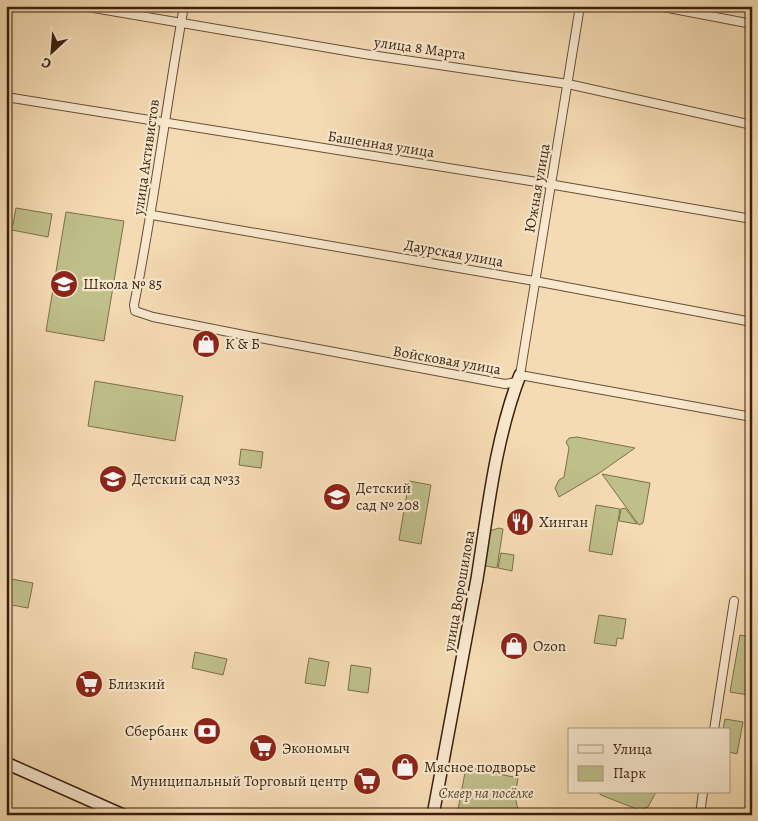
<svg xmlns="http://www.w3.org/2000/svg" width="758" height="821" font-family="Alegreya,serif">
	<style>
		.green { fill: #bfbf8a; stroke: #7c6f4b }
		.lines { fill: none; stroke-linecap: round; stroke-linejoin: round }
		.street-casing { stroke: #694e36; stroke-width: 10 }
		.secondary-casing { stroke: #3a1f0c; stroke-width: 14 }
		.street { stroke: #f8e8ce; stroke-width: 8 }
		.secondary { stroke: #f8e8ce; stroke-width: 11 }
		.labels { text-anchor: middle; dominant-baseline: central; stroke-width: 4.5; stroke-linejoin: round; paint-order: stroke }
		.street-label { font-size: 15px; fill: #3a1f0c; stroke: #f8e8ce }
		.poi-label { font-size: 15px; fill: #3a1f0c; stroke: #f8e8ce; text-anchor: start }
		.park-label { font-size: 15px; font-style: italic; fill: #5b472c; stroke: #f8e8ce }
	</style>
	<rect width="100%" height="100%" fill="#f5dbb3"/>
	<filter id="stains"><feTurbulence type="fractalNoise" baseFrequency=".004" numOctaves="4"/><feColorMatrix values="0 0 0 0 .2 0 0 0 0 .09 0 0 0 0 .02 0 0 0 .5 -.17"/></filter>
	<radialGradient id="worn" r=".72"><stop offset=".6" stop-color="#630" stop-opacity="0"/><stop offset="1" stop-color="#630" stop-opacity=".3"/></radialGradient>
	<g class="green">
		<polygon points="16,208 52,214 48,237 12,230"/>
		<polygon points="66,212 124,221 104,341 46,331"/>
		<polygon points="95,381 183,396 175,441 88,426"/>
		<polygon points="577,437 635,448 598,474 559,497 555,488 559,480 564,477 569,448 566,442 569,438"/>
		<polygon points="241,449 263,452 261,468 239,465"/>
		<polygon points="602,474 650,483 643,523 639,525"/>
		<polygon points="409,481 431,485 421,544 399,540"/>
		<polygon points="596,505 620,509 612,555 589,551"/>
		<polygon points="625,508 637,524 619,521 621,509"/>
		<polygon points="499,528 503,529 497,568 480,565 486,532"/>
		<polygon points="501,553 514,555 512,571 498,568"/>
		<polygon points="6,578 33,583 28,608 6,604"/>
		<polygon points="599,615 626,619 623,639 617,638 616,646 594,643"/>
		<polygon points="740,635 752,637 752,671 748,695 730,692"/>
		<polygon points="195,652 227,659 223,675 192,668"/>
		<polygon points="309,658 329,662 325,686 305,683"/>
		<polygon points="351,665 371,668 368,693 348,690"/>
		<polygon points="725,719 743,722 737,754 729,752 729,730 723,730"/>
		<polygon points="466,767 518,778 515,796 519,815 457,815"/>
		<polygon points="598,792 656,792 648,807 639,810 601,795"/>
	</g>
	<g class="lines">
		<g class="street-casing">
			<g id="street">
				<polyline points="82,6 364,54 568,84 752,125"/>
				<path d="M184 6C166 106 154 206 134 305L135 311 153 317 254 337 505 384 516 382 520 375 752 417"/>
				<polyline points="658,6 752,24"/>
				<polyline points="6,97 543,183 752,219"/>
				<polyline points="152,215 540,282 752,322"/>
				<polyline points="520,375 580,6"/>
				<polyline points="714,730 734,601"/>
				<polyline points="700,815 703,792"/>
			</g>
		</g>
		<g class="secondary-casing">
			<g id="secondary">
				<polyline points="6,763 123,815"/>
				<path d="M433 815C447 736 463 658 477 579 488 510 495 440 520 375"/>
			</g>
		</g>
		<use href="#street" class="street"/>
		<use href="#secondary" class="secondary"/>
	</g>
	<defs>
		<g id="school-disc" transform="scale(1.4375)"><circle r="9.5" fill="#8f2418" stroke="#f8e8ce"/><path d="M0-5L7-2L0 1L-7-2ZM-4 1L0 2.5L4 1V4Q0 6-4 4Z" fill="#fff"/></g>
		<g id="shop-disc" transform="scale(1.4375)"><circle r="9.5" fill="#8f2418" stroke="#f8e8ce"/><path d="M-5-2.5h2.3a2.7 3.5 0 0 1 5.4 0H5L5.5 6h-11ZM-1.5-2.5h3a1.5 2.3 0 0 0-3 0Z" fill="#fff"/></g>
		<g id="restaurant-disc" transform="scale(1.4375)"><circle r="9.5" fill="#8f2418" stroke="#f8e8ce"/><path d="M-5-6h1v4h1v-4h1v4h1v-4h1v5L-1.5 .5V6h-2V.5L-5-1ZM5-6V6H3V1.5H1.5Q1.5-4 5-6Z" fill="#fff"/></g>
		<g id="supermarket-disc" transform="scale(1.4375)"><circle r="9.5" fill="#8f2418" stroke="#f8e8ce"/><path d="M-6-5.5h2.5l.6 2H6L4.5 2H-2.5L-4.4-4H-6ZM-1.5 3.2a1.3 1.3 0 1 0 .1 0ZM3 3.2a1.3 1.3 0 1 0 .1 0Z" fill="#fff"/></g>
		<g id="bank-disc" transform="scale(1.4375)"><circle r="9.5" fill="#8f2418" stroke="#f8e8ce"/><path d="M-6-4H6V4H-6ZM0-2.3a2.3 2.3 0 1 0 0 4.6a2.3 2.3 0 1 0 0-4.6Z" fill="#fff"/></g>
	</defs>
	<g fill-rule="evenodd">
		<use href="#school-disc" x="64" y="284"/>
		<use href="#shop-disc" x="206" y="344"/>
		<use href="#school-disc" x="113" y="479"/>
		<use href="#school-disc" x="337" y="497"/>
		<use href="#restaurant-disc" x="520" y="522"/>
		<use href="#shop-disc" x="514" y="646"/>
		<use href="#supermarket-disc" x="89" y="684"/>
		<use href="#bank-disc" x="207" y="731"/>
		<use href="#supermarket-disc" x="263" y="748"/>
		<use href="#shop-disc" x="405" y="767"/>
		<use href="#supermarket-disc" x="367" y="781"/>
	</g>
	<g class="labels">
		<g class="street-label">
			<text transform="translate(420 48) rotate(8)">улица 8 Марта</text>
			<text transform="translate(381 144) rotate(9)">Башенная улица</text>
			<text transform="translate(146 157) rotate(-82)">улица Активистов</text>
			<text transform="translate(537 188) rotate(-80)">Южная улица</text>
			<text transform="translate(454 253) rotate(10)">Даурская улица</text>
			<text transform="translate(447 360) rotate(10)">Войсковая улица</text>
			<text transform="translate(459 591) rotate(-80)">улица Ворошилова</text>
		</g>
		<g class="poi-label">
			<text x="83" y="284">Школа № 85</text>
			<text x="225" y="344">К &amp; Б</text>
			<text x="132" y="479">Детский сад №33</text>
			<text x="356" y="488">Детский<tspan x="356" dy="17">сад № 208</tspan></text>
			<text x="539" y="522">Хинган</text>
			<text x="533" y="646">Ozon</text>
			<text x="108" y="684">Близкий</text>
			<text x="188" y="731" text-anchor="end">Сбербанк</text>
			<text x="282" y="748">Экономыч</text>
			<text x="424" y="767">Мясное подворье</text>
			<text x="348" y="781" text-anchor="end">Муниципальный Торговый центр</text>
		</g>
		<g class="park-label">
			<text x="486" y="793">Сквер на посёлке</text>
		</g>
	</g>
	<rect width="758" height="821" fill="none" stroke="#f5dbb3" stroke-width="25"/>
	<rect x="8" y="8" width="743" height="806" fill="none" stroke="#3a1f0c" stroke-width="2.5"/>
	<rect x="12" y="12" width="733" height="796" fill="none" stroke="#3a1f0c"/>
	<rect x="568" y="728" width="162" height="65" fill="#f8e8ce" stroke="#ac9880"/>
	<rect x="578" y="745" width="25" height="8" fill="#f8e8ce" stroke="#ac9880"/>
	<text x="613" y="754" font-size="15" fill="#3a1f0c">Улица</text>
	<rect x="578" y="766" width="25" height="15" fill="#bfbf8a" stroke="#ac9880"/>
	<text x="613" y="778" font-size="15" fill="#3a1f0c">Парк</text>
	<g transform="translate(52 52) rotate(206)" stroke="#f8e8ce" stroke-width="4" paint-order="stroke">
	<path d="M0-4L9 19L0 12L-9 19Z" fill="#3a1f0c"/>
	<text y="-8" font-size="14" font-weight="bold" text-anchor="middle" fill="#3a1f0c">С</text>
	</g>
	<rect width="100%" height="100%" filter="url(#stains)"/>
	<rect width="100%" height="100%" fill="url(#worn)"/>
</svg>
